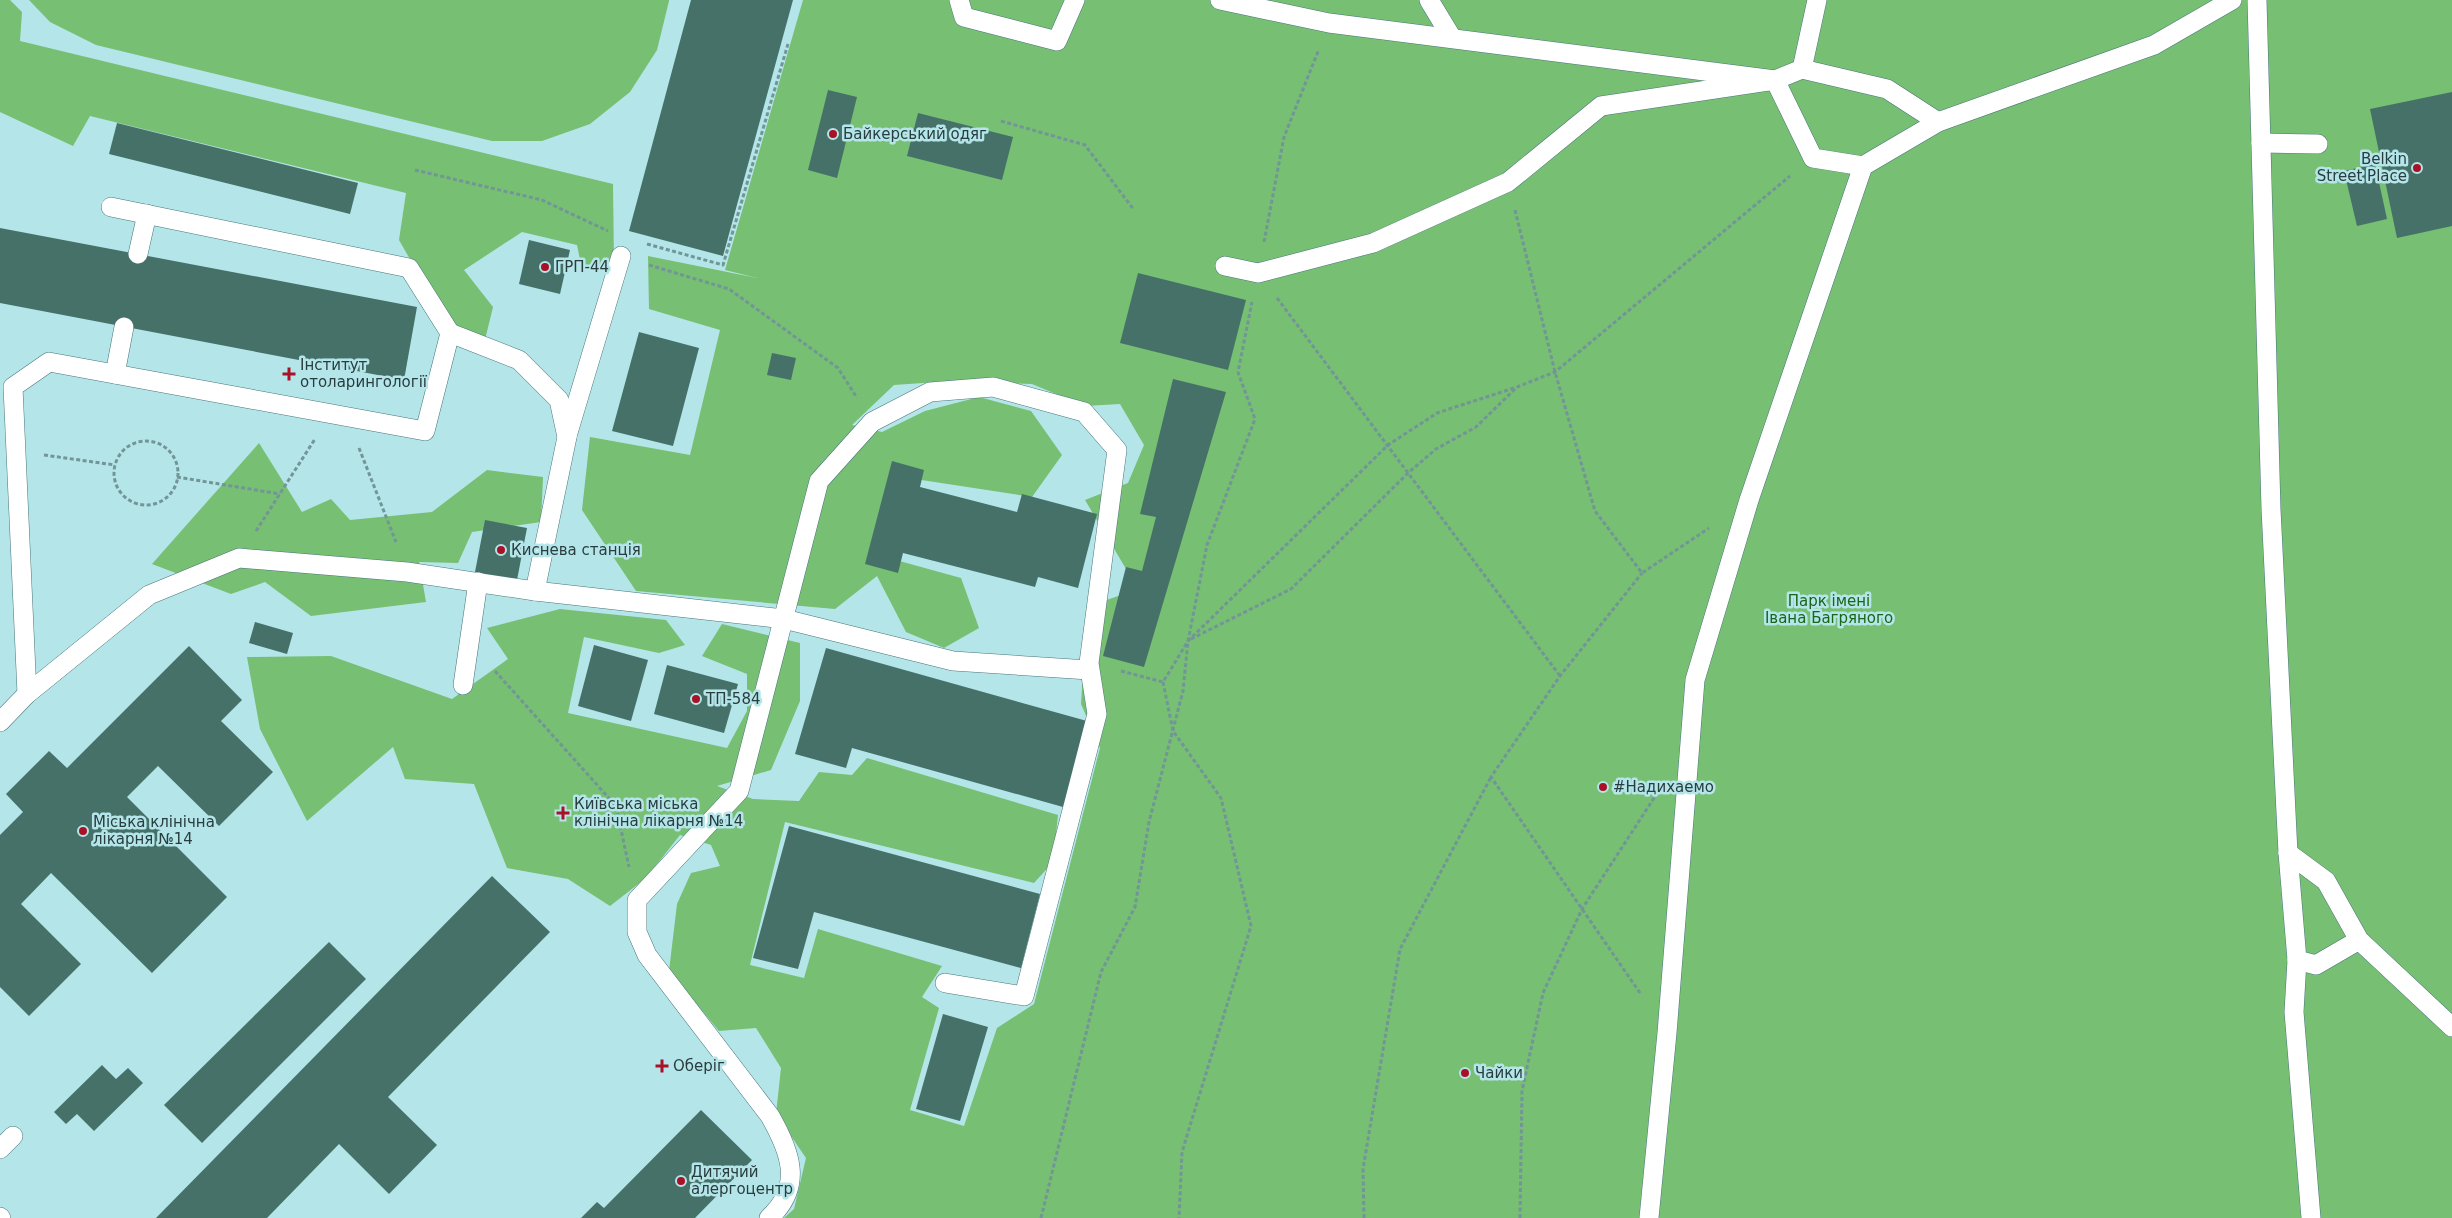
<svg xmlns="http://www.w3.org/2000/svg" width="2452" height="1218" font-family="'DejaVu Sans',sans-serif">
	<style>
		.green { fill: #77bf72 }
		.building { fill: #457169 }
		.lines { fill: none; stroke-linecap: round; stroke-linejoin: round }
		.lane-casing { stroke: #48767a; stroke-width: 20 }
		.path { stroke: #729598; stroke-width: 3; stroke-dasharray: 4 2.5; stroke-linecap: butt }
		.lane { stroke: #fff; stroke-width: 19 }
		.poi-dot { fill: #a91226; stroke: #b4e5e9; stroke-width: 2 }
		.labels { text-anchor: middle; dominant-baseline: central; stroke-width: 5; stroke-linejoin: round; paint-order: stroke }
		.poi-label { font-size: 15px; fill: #293d3f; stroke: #b4e5e9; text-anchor: start }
		.park-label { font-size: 15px; fill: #186617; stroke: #b4e5e9 }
	</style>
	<rect width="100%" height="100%" fill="#b4e5e9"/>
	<g class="green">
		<polygon points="0,0 10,0 22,12 20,41 613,184 614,266 582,269 577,245 522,232 464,270 493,307 483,348 449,327 399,240 406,193 90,116 73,146 0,112"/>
		<polygon points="29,0 669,0 669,1 657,50 630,92 590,124 542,141 492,141 96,45 50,22"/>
		<polygon points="803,0 2452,0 2452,1218 784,1218 794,1209 806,1158 776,1114 781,1068 756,1028 719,1031 669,971 677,904 691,873 720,866 711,845 680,835 646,878 610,906 568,879 507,868 474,784 405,779 393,747 307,821 260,729 247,657 331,656 452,699 508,659 487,628 560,609 666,620 685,645 659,653 584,637 568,713 727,748 747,711 747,674 702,656 722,624 800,643 800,701 771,770 717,786 753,799 799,801 819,772 852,775 867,758 1058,815 1053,862 1034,883 785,822 750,965 804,978 818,929 942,966 922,997 939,1008 910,1110 964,1126 997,1028 1034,1004 1100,748 1081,704 1087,607 1138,589 1085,500 1128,483 1144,445 1120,404 1085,406 1032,384 951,381 894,385 852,425 882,432 925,411 979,397 1031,411 1062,455 1032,497 902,477 885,557 961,578 979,628 944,648 906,632 877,576 835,609 636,591 582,510 590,437 690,455 720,330 649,309 648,256 757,278 725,270"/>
		<polygon points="259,443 302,512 331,499 350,520 432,512 487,470 543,477 541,522 472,532 458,563 419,562 426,602 311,616 265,582 231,594 152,564"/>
	</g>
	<g class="building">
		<polygon points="691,0 793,0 723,256 629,231"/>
		<polygon points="828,90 857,97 837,178 808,170"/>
		<polygon points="2452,92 2452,226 2397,238 2370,109"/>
		<polygon points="918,113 1013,137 1002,180 907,156"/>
		<polygon points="117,123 358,183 350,214 109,154"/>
		<polygon points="2375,164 2387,219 2357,226 2344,171"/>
		<polygon points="0,228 417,307 404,380 0,303"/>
		<polygon points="529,240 570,250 560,294 519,284"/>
		<polygon points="1138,273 1246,300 1228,370 1120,343"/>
		<polygon points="639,332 699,348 673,446 612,431"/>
		<polygon points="772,353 796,358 791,380 767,375"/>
		<polygon points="1173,379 1226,392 1144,667 1103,656 1126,567 1142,571 1156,517 1140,514"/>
		<polygon points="892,461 924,470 920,487 1017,512 1022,494 1097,514 1078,588 1038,577 1035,587 903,553 898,573 865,564"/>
		<polygon points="485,520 527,528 517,580 475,572"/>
		<polygon points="255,622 293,633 287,654 249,643"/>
		<polygon points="594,645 648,660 631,721 578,706"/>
		<polygon points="189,646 242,700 221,721 273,772 219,826 158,766 127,797 227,897 152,973 51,873 21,904 81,964 29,1016 0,987 0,835 23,812 6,794 49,751 67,768"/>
		<polygon points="826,648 1087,721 1063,807 852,748 846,768 795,754"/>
		<polygon points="667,665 738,684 724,733 654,714"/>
		<polygon points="789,826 1040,894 1021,968 814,912 798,969 753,958"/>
		<polygon points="492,876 550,932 388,1097 437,1145 389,1194 339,1144 267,1218 156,1218"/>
		<polygon points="329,942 366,979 202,1143 164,1105"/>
		<polygon points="943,1014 988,1027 960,1121 916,1109"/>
		<polygon points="102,1065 116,1079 128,1068 143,1083 94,1131 77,1114 66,1124 54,1112"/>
		<polygon points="701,1110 752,1160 695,1218 581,1218 597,1202 604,1208"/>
	</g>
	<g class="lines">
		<g class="lane-casing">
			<g id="lane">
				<polyline points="959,0 964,17 1057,41 1075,0"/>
				<polyline points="1220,0 1329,23 1775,80 1802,69 1887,89 1938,122"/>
				<polyline points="1429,0 1452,38"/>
				<polyline points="2257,0 2271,509 2288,853 2297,960 2294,1012 2311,1218"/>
				<polyline points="1802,69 1817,0"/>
				<polyline points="2261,143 2318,144"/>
				<polyline points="138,254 147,214"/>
				<polyline points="1225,266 1258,273 1373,243 1508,182 1601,106 1775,80 1813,158 1863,166"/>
				<polyline points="450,333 519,360 559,400 567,437 535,591"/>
				<polyline points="115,374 124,327"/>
				<polyline points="567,436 621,256"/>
				<polyline points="463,685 478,582"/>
				<polyline points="27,694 13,387 49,362 425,431 450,333 409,268 111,207"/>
				<polyline points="0,722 27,694 149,595 239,558 407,572 535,591 784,619 953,661 1089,670"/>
				<polyline points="2288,853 2326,881 2359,940 2452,1027"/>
				<polyline points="2297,960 2316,965 2359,940"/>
				<polyline points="0,1149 13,1136"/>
				<polyline points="0,1217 1,1218"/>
				<path d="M769 1218C804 1186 790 1151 770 1116L647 955 637 932V900L739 791 819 481 872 422 930 392 993 387 1084 412 1117 450 1089 663 1097 714 1024 996 945 983"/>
				<polyline points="1649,1218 1667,1033 1695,680 1749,500 1863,166 1938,122 2154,45 2232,0"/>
			</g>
		</g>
		<g class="path">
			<polyline points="1001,121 1085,145 1134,210"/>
			<polyline points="415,170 542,200 608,231"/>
			<polyline points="1515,210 1555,372 1595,511 1642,573 1709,528"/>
			<polyline points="1264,242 1284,137 1319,49"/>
			<polyline points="647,244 723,265 788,44"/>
			<polyline points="649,265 729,289 838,368 857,398"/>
			<polyline points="1277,298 1560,676"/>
			<circle cx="146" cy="473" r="32"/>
			<polyline points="359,448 396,542"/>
			<polyline points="44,455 115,465"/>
			<polyline points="177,477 280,494"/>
			<polyline points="256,531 315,439"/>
			<polyline points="1191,639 1291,589 1408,473 1436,449 1476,427 1515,389"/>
			<polyline points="495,671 616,806 629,867"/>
			<polyline points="1121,671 1163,682 1188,641 1388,445 1437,413 1517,387 1555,372 1790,176"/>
			<polyline points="1163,682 1173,731 1221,798 1251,926 1182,1152 1179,1218"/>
			<polyline points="1640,993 1491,777 1560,676 1642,573"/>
			<polyline points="1041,1218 1101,972 1135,907 1149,822 1183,691 1188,641 1207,545 1255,419 1238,372 1252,302"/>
			<polyline points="1364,1218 1363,1169 1400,949 1491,777"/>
			<polyline points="1520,1218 1522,1091 1543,993 1582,909 1656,795"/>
		</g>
		<use href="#lane" class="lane"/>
	</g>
	<g class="poi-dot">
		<circle cx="833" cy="134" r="5"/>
		<circle cx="2417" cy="168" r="5"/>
		<circle cx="545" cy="267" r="5"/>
		<path d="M286.5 366.5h5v5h5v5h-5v5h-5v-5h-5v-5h5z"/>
		<circle cx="501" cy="550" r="5"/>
		<circle cx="696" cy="699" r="5"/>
		<circle cx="1603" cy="787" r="5"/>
		<path d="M560.5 805.5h5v5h5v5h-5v5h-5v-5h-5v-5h5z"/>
		<circle cx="83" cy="831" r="5"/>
		<path d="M659.5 1058.5h5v5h5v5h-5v5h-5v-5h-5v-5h5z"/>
		<circle cx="1465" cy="1073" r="5"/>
		<circle cx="681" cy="1181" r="5"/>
	</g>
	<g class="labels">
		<g class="poi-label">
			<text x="843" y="134">Байкерський одяг</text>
			<text x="2407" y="159" text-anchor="end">Belkin<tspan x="2407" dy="17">Street Place</tspan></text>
			<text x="555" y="267">ГРП-44</text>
			<text x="300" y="365">Інститут<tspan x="300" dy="17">отоларингології</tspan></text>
			<text x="511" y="550">Киснева станція</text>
			<text x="706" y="699">ТП-584</text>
			<text x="1613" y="787">#Надихаемо</text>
			<text x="574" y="804">Київська міська<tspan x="574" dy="17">клінічна лікарня №14</tspan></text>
			<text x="93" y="822">Міська клінічна<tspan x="93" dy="17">лікарня №14</tspan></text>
			<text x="673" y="1066">Оберіг</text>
			<text x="1475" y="1073">Чайки</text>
			<text x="691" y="1172">Дитячий<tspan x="691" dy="17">алергоцентр</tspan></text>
		</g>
		<g class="park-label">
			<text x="1829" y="601">Парк імені<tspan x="1829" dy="17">Івана Багряного</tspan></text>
		</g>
	</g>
</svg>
